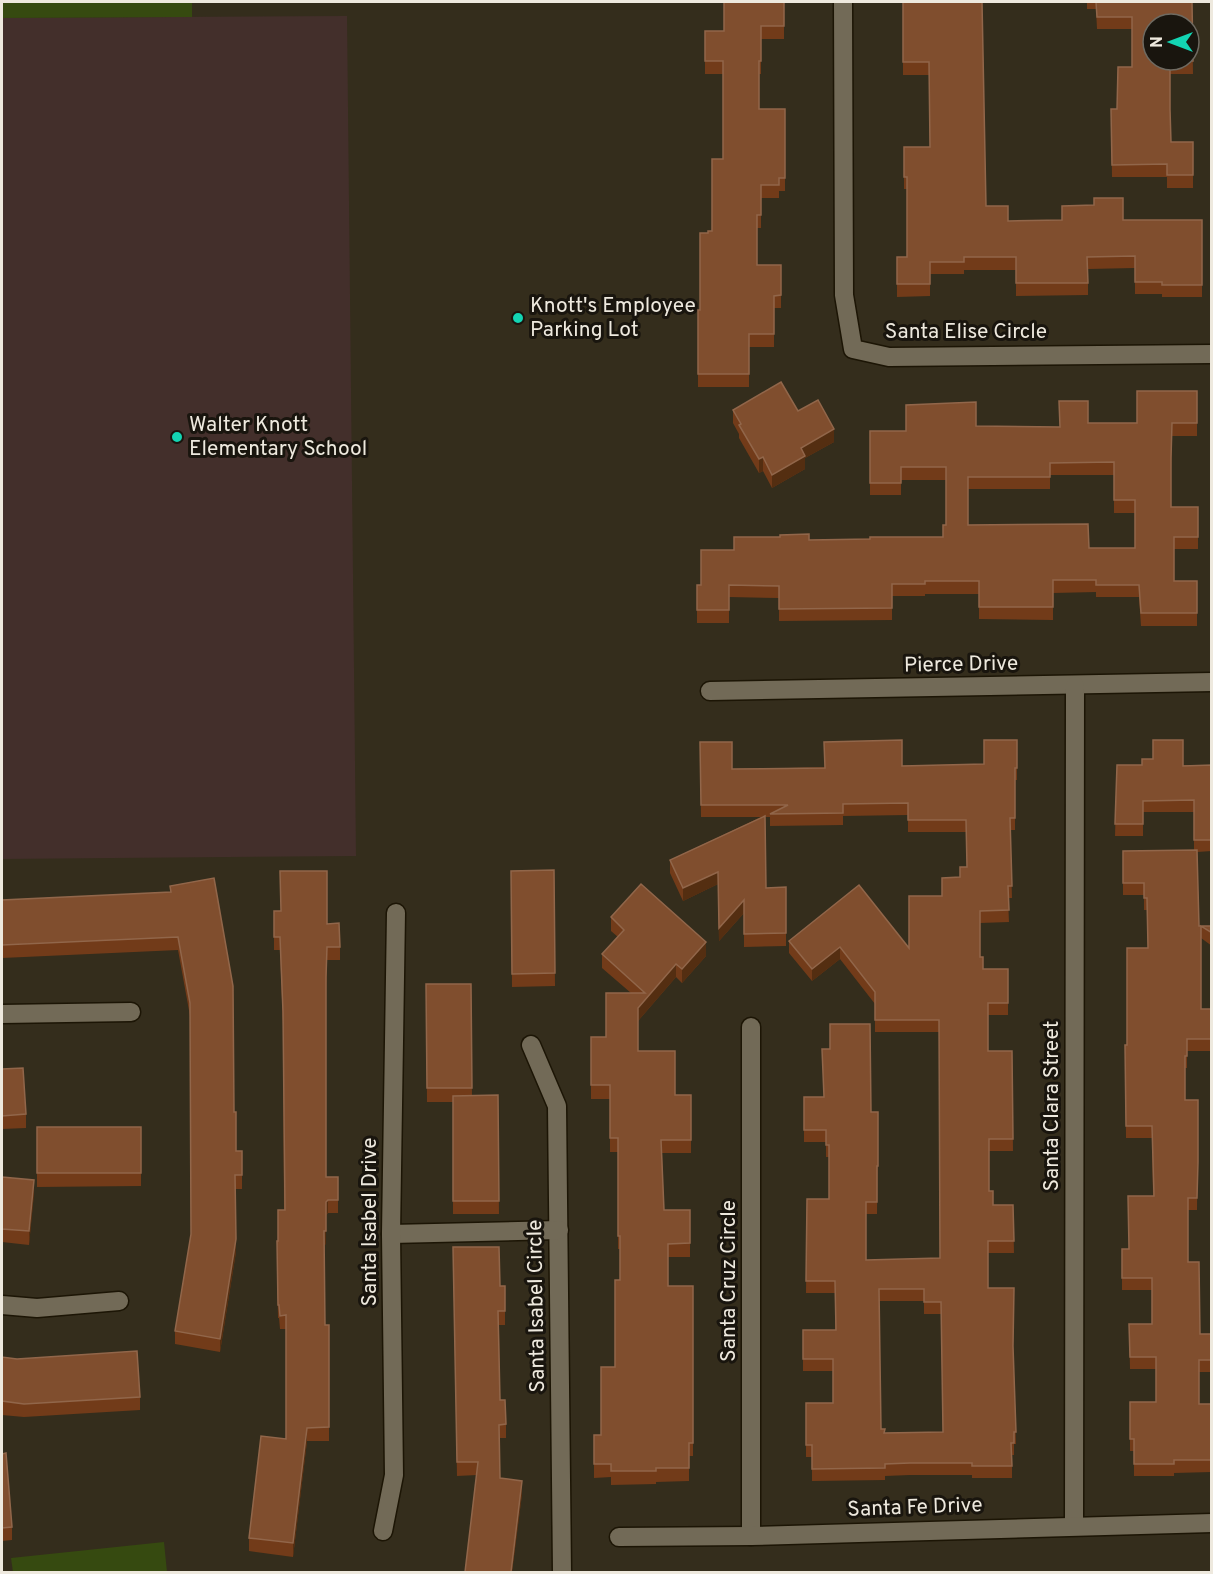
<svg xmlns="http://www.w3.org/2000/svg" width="1213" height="1574" font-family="Overpass,sans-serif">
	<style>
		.education { fill: #432f2b }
		.green { fill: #364a10 }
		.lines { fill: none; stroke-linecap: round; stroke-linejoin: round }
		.street-casing { stroke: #1c1505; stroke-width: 21 }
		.street { stroke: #726a57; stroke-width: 18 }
		.wall { fill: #723b19; fill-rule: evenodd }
		.shaded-wall { fill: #542e11 }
		.building { fill: #804e2e; stroke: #91664a; stroke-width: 1.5; fill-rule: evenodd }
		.poi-dot { fill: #13d5b3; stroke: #19150e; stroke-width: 2 }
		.labels { text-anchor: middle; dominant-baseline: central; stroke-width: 6; stroke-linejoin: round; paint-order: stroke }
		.poi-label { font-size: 21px; fill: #eee9de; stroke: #19150e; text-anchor: start }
		.street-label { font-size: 21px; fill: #eee9de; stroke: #19150e }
	</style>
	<rect width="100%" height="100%" fill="#342d1c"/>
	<polygon class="education" points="347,16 356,856 2,859 2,18"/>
	<g class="green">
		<polygon points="2,2 192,2 192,17 2,18"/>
		<polygon points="164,1542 167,1572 13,1572 11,1558"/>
	</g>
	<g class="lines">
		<g class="street-casing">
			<g id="street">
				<polyline points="843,2 844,295 853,349 889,357 1212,354"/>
				<polyline points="710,691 1212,682"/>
				<polyline points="2,1014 131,1012"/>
				<polyline points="751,1027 751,1536"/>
				<polyline points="531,1045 557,1106 562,1572"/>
				<polyline points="391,1234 559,1230"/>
				<polyline points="2,1305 37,1308 119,1301"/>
				<polyline points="1074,1526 1075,686"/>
				<polyline points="383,1531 394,1475 391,1234 396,913"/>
				<polyline points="619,1537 751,1536 1212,1523"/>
			</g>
		</g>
		<use href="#street" class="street"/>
	</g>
	<g class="wall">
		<polygon points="784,2 784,39 761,39 761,74 759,74 759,109 785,109 785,191 779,191 779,198 761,198 761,228 757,228 757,265 781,265 781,308 774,308 774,347 749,347 749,387 698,387 698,310 700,310 708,233 712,231 723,159 723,74 705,74 705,31 724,31"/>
		<polygon points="903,2 982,2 986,206 1008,221 1202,220 1202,297 1162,297 1162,294 1135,294 1135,268 1088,269 1088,295 1016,296 1016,270 964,270 964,274 930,274 930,296 897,297 897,257 907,257 907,189 904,189 904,147 930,147 929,75 903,75"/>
		<polygon points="1087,2 1192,2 1193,74 1170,74 1170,109 1171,142 1193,142 1193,188 1167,188 1167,177 1112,177 1111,109 1117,109 1132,67 1132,29 1097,29 1096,9 1087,9"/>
		<path d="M1197 391V436H1172L1171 470V507H1198V549H1174V581H1197V626H1141L1139 597H1096V592L1053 593V620L979 619V594H925V596H892V620L779 621V598L729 597V623H697V585H701L734 550 809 540 943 537 946 525V480H901V495H870V431H906L976 426 1060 427 1088 423H1137ZM1050 475H1114V513H1135V548H1089L968 525V489H1050Z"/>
		<polygon points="733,410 798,411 834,442 805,458 805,469 772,488 763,471 759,473 739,438 739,434 733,423"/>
		<path d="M1017 740V780H1015V830H1010L1012 898H1008L1009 922 980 923V957L983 969H1008V1015H988V1051H1012L1013 1151H989V1191L993 1205H1013L1014 1253H988V1288L1013 1350 1016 1444H1014V1455H1012V1478H972V1475H910L885 1476V1480L812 1481V1457H806V1403H833V1371H803V1330H835V1293H806L807 1199H829V1157H826V1142H804V1097L871 1112H878L877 1214H866V1260L940 1258 939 1032H875V1004L840 959 812 981 789 953V941L909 948 942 896 960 877 967 867 966 832H908V815L843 816V825L770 826V817H765L766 888 786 887V946L744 947V913L719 941 718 884 683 901 670 873V860L761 817H701L700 742 732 769 984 764ZM879 1301H924V1314H941L943 1432 885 1433 881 1429Z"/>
		<polygon points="1117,765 1212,765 1212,851 1197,852 1199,926 1212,926 1212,946 1201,938 1201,1009 1212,1009 1212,1051 1187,1051 1187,1068 1185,1068 1185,1100 1198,1100 1197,1210 1188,1210 1188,1262 1200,1334 1212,1334 1212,1372 1199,1372 1199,1404 1212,1404 1212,1472 1174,1473 1174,1476 1134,1476 1134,1451 1130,1451 1130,1402 1156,1402 1156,1369 1130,1369 1129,1324 1152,1324 1152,1290 1122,1290 1122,1249 1128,1249 1153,1196 1152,1138 1126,1138 1125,1045 1127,1045 1148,948 1147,910 1144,910 1144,895 1123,895 1123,851 1194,851 1194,812 1143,812 1143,836 1115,836"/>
		<polygon points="554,870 555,986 512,987 511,871"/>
		<polygon points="170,886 234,1112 236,1151 242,1151 242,1189 235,1189 236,1252 220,1352 175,1344 175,1331 191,1234 190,1016 178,950 2,958 2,900 170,892"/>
		<polygon points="611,917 706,956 682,983 676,977 638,1021 638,1051 675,1095 691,1095 691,1153 662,1153 664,1210 690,1210 690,1257 668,1257 668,1286 693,1286 693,1456 689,1456 689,1481 656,1482 656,1484 611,1485 611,1477 594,1478 594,1435 601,1435 615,1367 620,1280 620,1249 618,1249 618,1152 610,1152 610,1099 591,1099 591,1037 606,1037 631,993 602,968 602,954 618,937 611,931"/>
		<polygon points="327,924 340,947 340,960 327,960 326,990 326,1177 338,1177 338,1213 328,1213 326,1215 326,1244 324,1245 325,1325 329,1325 329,1441 307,1441 293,1557 249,1551 249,1538 286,1439 286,1329 280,1329 279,1318 278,1318 277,1255 284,1210 283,1025 280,950 274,950 274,925"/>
		<polygon points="426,984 471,984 472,1096 498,1095 499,1214 453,1214 453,1102 427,1102"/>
		<polygon points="2,1069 26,1114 26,1128 2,1129"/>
		<polygon points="37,1127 141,1127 141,1186 37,1187"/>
		<polygon points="2,1177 34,1193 29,1245 2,1242"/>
		<polygon points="453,1247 500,1286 505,1311 505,1325 499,1325 500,1400 506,1424 506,1438 499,1438 500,1478 522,1494 512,1572 465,1572 477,1475 457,1476"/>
		<polygon points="2,1357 17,1359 140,1397 140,1410 24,1417 2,1415"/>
		<polygon points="2,1454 12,1527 12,1540 2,1541"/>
	</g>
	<g class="shaded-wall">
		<polygon points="834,429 834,442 805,458 805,469 772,488 772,475 801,448"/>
		<polygon points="763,457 763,471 759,473 759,459"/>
		<polygon points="718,872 718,884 683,901 683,888"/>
		<polygon points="744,900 744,913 719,941 719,928"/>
		<polygon points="706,942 706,956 682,983 682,969"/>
		<polygon points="840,947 840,959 812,981 812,969"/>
		<polygon points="676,964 676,977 638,1021 638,1008"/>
		<polygon points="34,1180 34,1193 29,1245 29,1231"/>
		<polygon points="328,1200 328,1213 326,1215 326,1202"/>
		<polygon points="324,1231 326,1231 326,1244 324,1245"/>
		<polygon points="236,1239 236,1252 220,1352 220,1339"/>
		<polygon points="307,1428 307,1441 293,1557 293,1543"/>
		<polygon points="522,1481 522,1494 512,1572 511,1572"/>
	</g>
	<g class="building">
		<polygon points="724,2 784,2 784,26 761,26 761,61 759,61 759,109 785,109 785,178 779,178 779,185 761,185 761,215 757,215 757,265 781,265 781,295 774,296 774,334 749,334 749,374 698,374 698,310 700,310 700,233 708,233 708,231 712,231 712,159 723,159 723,61 705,61 705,31 724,31"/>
		<polygon points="903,2 982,2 986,206 1008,206 1008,221 1062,220 1062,206 1094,205 1094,198 1123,198 1123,220 1202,220 1202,285 1162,285 1162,282 1135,282 1135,256 1087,257 1088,283 1016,283 1016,257 964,257 964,262 930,262 930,284 897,284 897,257 907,257 907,177 904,177 904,147 930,147 929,62 903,62"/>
		<path d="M1096 2H1192L1193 61H1170V109L1171 142H1193V175H1167V164L1112 165 1111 109H1117L1118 67H1132V17H1097ZM1153 24H1189V60H1153Z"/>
		<polygon points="781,382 798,411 818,400 834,429 801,448 805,456 772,475 763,457 759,459 739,425 741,424 733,410"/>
		<path d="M1137 391H1197V423H1172L1171 458V507H1198V537H1174V581H1197V613H1141L1139 585H1096V580H1053V607H979V581H925V584H892V608L779 609V586L729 585V610H697V585H701V550H734V537H780V535L809 534V540L870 539V537H943V525H946V467H901V483H870V431H906V405L976 402V426L1060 427 1059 401H1088V423H1137ZM1114 462V500H1135V548H1089L1088 524 968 525V477H1050V463Z"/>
		<path d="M902 740V766L984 764V740H1017V768H1015V818H1010L1012 886H1008L1009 910 980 911V957H983V969H1008V1003H988V1051H1012L1013 1139H989V1191H993V1205H1013L1014 1241H988V1288H1014L1013 1346 1016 1432H1014V1443H1011L1012 1466H972V1463H910L885 1464V1468L812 1469V1445H806V1403H833V1359H803V1330H836L835 1281H806L807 1199H829V1145H826V1130H804V1097H824L822 1049H830V1024H870L871 1112H878V1166H877V1202H866V1260L940 1258 939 1020H875V992L840 947 812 969 789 941 859 885 909 948V896H942V878L960 877V867H967L966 820H908V803L843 804V813L770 814 788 805H701L700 742H732V769L825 768 824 742ZM879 1289H924V1302H941L943 1432 884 1433 885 1429H881Z"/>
		<polygon points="1153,740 1183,740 1183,766 1212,765 1212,840 1194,840 1194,800 1143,801 1143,824 1115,824 1117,765 1142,765 1142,759 1153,759"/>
		<polygon points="765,816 766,888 786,887 786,933 744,934 744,900 719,928 718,872 683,888 670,860"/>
		<polygon points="1197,850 1199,926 1212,926 1212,933 1201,926 1201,1009 1212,1009 1212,1039 1187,1039 1187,1056 1185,1056 1185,1100 1198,1100 1198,1162 1197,1198 1188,1198 1188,1262 1199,1262 1200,1334 1212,1334 1212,1360 1199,1360 1199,1404 1212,1404 1212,1460 1174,1460 1174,1464 1134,1464 1134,1439 1130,1439 1130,1402 1156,1402 1156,1357 1130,1357 1129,1324 1152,1324 1152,1278 1122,1278 1122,1249 1129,1249 1128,1196 1154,1196 1152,1126 1126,1126 1125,1045 1127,1045 1127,948 1148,948 1147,898 1144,898 1144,883 1123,883 1123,851"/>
		<polygon points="554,870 555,973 512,974 511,871"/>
		<polygon points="280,871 327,871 327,924 339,923 340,947 327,947 326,977 326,1177 338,1177 338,1200 328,1200 326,1202 326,1231 324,1231 325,1325 329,1325 329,1427 307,1428 293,1543 249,1538 261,1436 286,1439 286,1315 280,1316 279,1305 278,1305 277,1241 278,1241 278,1210 285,1210 283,1012 280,937 274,937 274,911 281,911"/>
		<polygon points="214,878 233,986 234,1112 236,1112 236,1151 242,1151 242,1175 235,1175 236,1239 220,1339 175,1331 191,1234 190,1003 178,937 2,945 2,900 171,892 170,886"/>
		<polygon points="641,884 706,942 682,969 676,964 638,1008 638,1051 675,1051 675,1095 691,1095 691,1140 661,1140 664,1210 690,1210 690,1243 668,1244 668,1286 693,1286 693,1443 689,1443 689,1468 656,1468 656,1471 611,1471 611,1464 594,1464 594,1435 601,1435 601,1367 615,1367 615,1280 620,1280 620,1236 618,1236 618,1138 610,1138 610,1085 591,1085 591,1037 606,1037 606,993 645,993 602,954 624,930 611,917"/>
		<polygon points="426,984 471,984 472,1088 427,1088"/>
		<polygon points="23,1068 26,1114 2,1116 2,1069"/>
		<polygon points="498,1095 499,1201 453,1201 453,1096"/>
		<rect x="37" y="1127" width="104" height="46"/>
		<polygon points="2,1177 34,1180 29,1231 2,1229"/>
		<polygon points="453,1247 499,1247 500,1286 505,1286 505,1311 498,1311 500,1400 505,1400 506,1424 499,1425 500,1478 522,1481 511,1572 465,1572 478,1462 457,1462"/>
		<polygon points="137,1351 140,1397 24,1404 2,1401 2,1357 17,1359"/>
		<polygon points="6,1453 12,1527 2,1528 2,1454"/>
	</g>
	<g class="poi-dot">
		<circle cx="518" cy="318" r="6"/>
		<circle cx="177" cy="437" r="6"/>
	</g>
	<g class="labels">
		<g class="poi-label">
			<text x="530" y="306">Knott's Employee<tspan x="530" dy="24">Parking Lot</tspan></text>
			<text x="189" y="425">Walter Knott<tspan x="189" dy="24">Elementary School</tspan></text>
		</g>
		<g class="street-label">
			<text x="966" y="332">Santa Elise Circle</text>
			<text transform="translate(961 665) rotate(-1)">Pierce Drive</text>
			<text transform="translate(1052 1106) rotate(-90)">Santa Clara Street</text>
			<text transform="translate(370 1222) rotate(-90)">Santa Isabel Drive</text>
			<text transform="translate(729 1281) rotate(-90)">Santa Cruz Circle</text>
			<text transform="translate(537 1306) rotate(-91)">Santa Isabel Circle</text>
			<text transform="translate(915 1508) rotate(-2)">Santa Fe Drive</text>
		</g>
	</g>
	<rect width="1213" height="1574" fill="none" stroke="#eee9de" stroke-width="6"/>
	<g transform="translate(1171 42) rotate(270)"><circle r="28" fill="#19150e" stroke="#6e6a61" stroke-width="1.5"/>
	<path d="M0-4.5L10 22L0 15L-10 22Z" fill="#13d5b3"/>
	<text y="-9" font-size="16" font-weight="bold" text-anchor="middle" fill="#eee9de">N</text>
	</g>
</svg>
